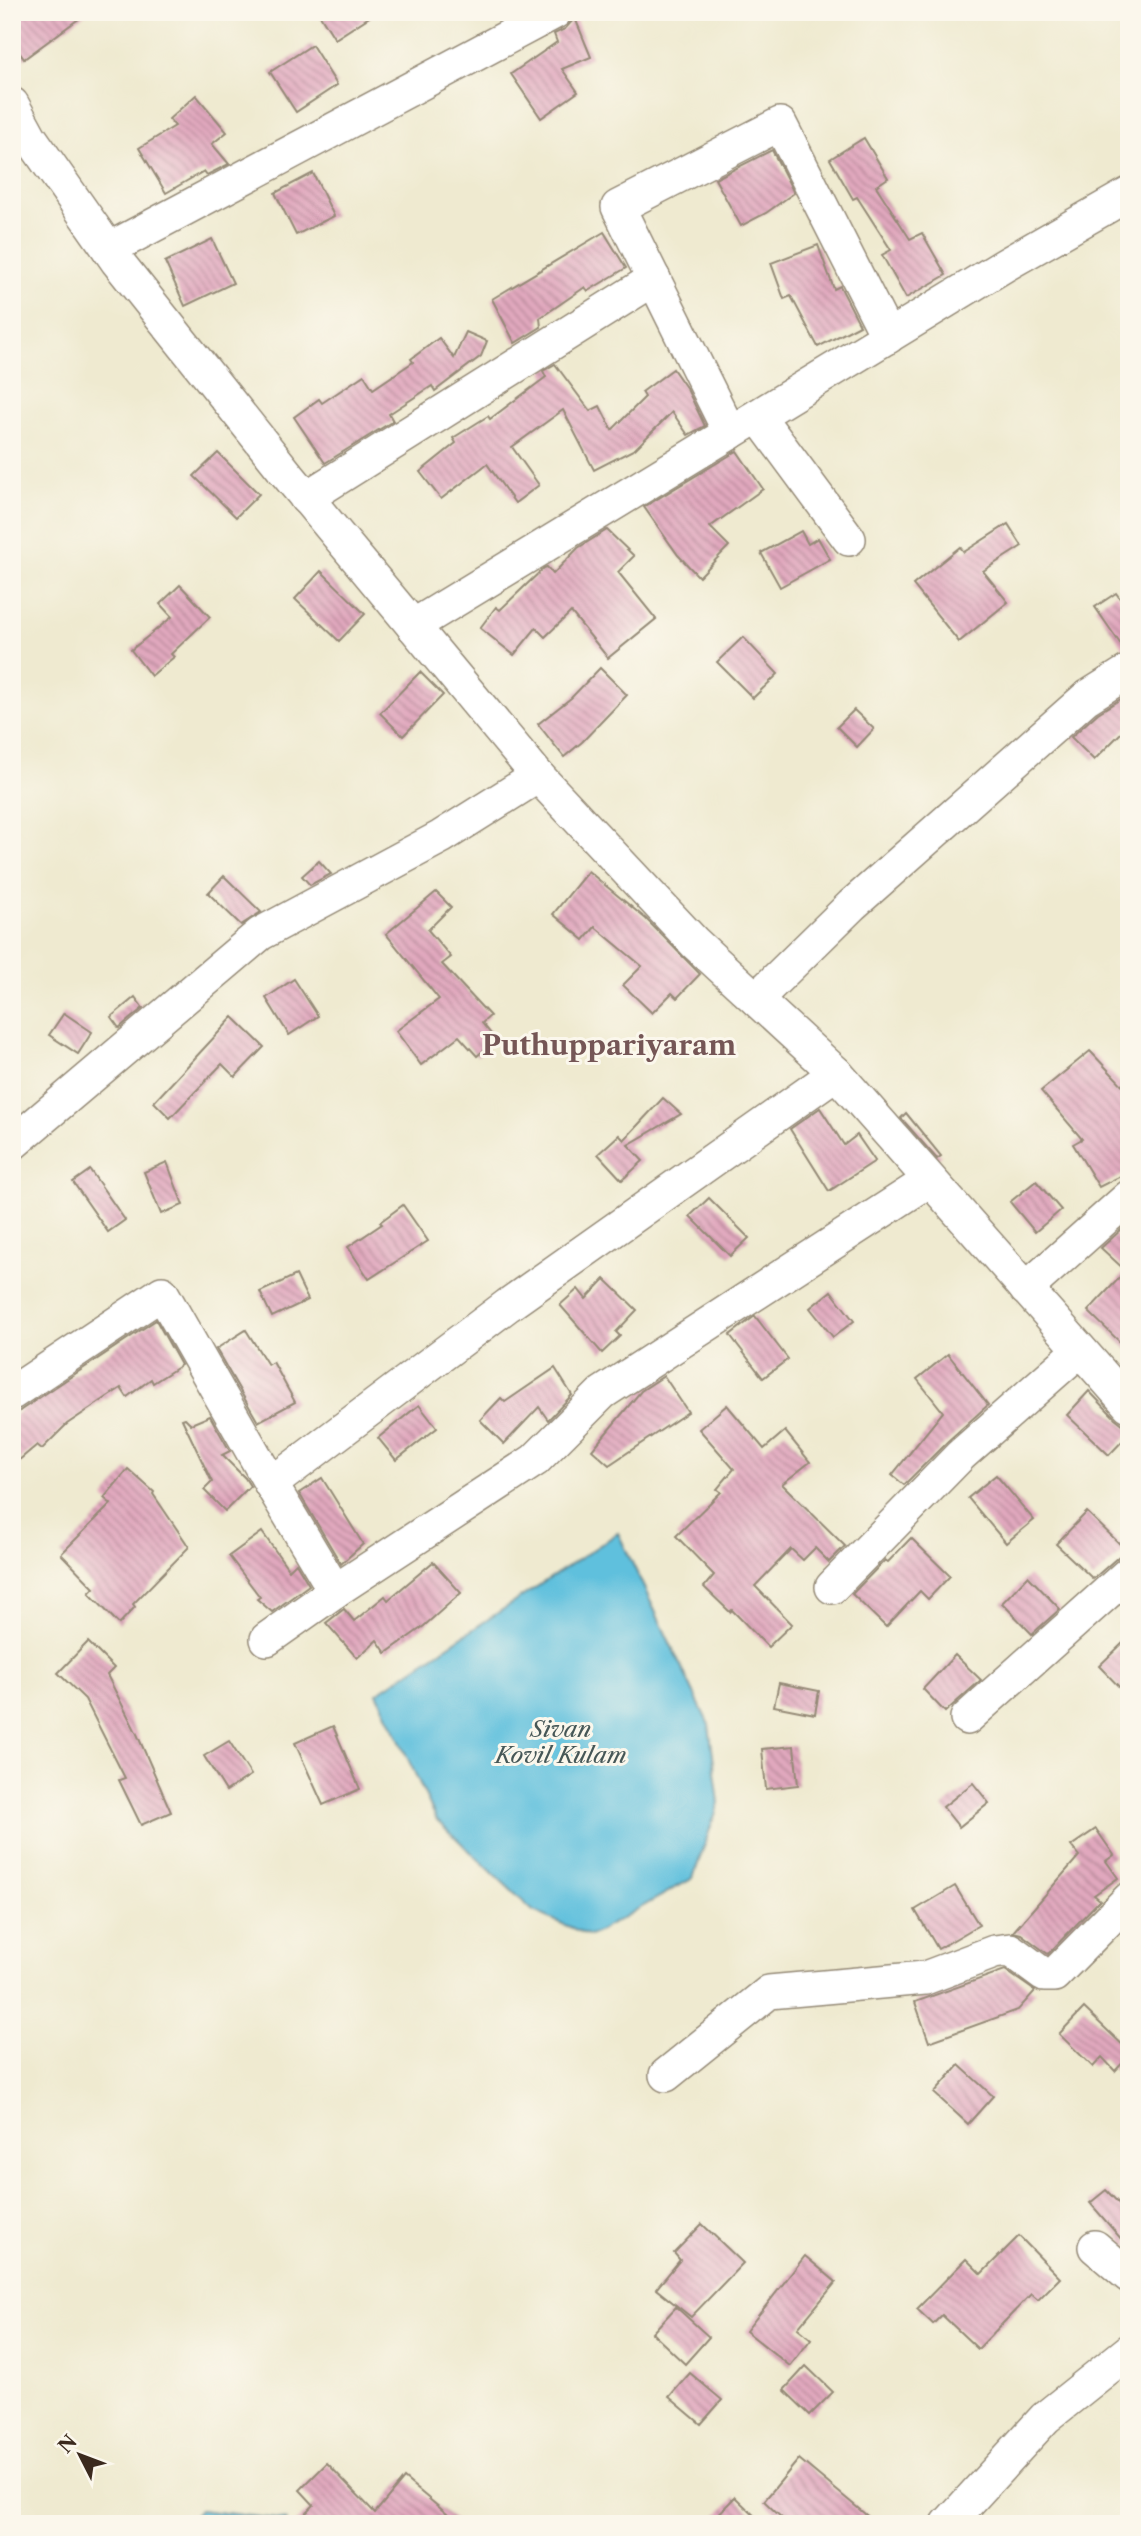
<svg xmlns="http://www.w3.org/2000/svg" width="1141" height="2536" font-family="'Libre Caslon Text',serif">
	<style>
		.water { fill: #5fc0dd; stroke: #4d757e; stroke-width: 2 }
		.building { fill: url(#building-back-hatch) }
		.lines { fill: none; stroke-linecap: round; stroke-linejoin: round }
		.minor-casing { stroke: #958a77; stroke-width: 36 }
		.minor { stroke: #fff; stroke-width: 33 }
		.labels { text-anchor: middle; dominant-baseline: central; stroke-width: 6; stroke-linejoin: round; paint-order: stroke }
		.water-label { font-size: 23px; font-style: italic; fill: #465757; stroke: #fbf7ec }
		.district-label { font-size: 28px; font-weight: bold; fill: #755656; stroke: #fbf7ec }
	</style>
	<defs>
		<pattern id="building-back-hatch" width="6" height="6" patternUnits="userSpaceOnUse" patternTransform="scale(1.75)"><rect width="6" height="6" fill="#e1a8be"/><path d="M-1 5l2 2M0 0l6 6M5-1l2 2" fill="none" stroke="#b8899a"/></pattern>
	</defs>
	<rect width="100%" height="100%" fill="#fbf7ec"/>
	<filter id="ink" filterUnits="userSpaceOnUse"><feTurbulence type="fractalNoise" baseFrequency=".0143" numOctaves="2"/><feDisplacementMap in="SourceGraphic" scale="14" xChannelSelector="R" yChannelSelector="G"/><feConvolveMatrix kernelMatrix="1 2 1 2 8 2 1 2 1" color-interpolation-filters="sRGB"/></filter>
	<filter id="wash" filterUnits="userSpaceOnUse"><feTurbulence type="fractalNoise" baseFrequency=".00686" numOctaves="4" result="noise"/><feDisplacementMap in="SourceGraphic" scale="28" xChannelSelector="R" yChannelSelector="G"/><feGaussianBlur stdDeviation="1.57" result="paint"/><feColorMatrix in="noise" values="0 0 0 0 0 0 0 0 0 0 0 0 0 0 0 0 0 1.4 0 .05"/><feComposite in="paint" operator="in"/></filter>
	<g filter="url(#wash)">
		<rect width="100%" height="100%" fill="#efead0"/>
		<g class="water">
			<polygon points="618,1533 709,1725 719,1803 693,1878 590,1936 533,1911 437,1820 377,1693"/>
			<polygon points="199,2510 285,2520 287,2524 186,2524"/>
		</g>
		<g id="blocks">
			<g class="building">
				<polygon points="12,12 88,12 24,59 12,42"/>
				<polygon points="318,12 377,12 335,39"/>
				<polygon points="575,18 591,57 562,69 578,92 541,118 511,74 557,42 554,34 565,29"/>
				<polygon points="312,45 337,85 296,112 270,72"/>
				<polygon points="196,95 227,132 212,144 229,164 207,175 204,171 166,193 139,148 175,126 169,119"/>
				<polygon points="864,138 888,178 876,186 910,239 922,233 946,275 906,298 882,255 891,250 857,197 853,199 830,159"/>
				<polygon points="772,150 794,193 766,213 741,226 715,179"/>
				<polygon points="313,173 334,216 296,235 275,193"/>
				<polygon points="604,232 626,268 588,291 585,287 540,318 541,327 515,343 492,299"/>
				<polygon points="212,239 233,283 185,306 165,262"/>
				<polygon points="818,245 834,289 840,286 860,325 818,347 791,296 784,299 771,263"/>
				<polygon points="466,332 487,341 481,356 435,391 432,386 389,414 393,421 325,463 294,417 319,399 322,403 364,375 373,389 413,362 411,359 439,338 454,358"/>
				<polygon points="555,364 590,411 600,406 612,430 645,397 642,392 673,369 687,389 705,426 688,435 672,412 635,449 594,470 563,410 512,447 539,485 515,503 487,464 441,499 420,472 456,443 453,438 488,416 490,419 546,377 543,371"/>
				<polygon points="737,451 763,489 710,527 729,546 699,577 678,555 644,507"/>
				<polygon points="218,453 259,494 236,517 194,476"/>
				<polygon points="1008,524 1022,546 983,571 1008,602 959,642 913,585 960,547 964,552"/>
				<polygon points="607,530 634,556 618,572 656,619 608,658 571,612 545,637 536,628 514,655 480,628 496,607 500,610 544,568 547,567 553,574 578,548"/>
				<polygon points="801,531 808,544 818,538 830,559 780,587 761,553"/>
				<polygon points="321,571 365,614 339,641 295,599"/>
				<polygon points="180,585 210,617 171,654 174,657 151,676 131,650 172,617 160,604"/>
				<polygon points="1116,593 1129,611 1129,652 1126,652 1095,607"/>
				<polygon points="743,637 778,674 753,698 717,662"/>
				<polygon points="600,668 627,695 582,742 564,757 538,724 571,698"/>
				<polygon points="420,672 443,695 403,736 380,713"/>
				<polygon points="1129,694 1129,725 1094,760 1071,737 1098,713"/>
				<polygon points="854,710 874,729 857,747 837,727"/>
				<polygon points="319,861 331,874 310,885 302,876"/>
				<polygon points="588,871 646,919 700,974 677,998 672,993 652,1013 623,985 642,966 595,927 584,940 553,914"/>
				<polygon points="224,876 261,912 241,925 208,893"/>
				<polygon points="436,892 451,907 428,930 451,957 442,964 490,1016 482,1023 496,1040 477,1056 459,1036 421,1065 396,1031 439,999 386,934"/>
				<polygon points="294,979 318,1016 289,1035 266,998"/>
				<polygon points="135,997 143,1008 119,1028 111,1017"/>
				<polygon points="64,1013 92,1032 78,1054 49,1035"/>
				<polygon points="233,1017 264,1047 235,1077 222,1064 170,1118 154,1102"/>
				<polygon points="1090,1051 1129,1092 1129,1172 1099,1187 1073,1144 1082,1139 1041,1091"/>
				<polygon points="663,1098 681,1114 628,1145 643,1161 622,1180 598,1154 619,1135 624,1140"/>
				<polygon points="820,1108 844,1145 857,1135 875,1161 829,1191 790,1129"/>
				<polygon points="906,1113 941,1156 937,1159 901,1118"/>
				<polygon points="167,1162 183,1205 161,1214 144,1172"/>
				<polygon points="90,1170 125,1220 108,1232 73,1182"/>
				<polygon points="1036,1181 1061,1210 1035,1232 1010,1202"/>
				<polygon points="709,1198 749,1238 730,1256 690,1216"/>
				<polygon points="403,1205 428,1241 369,1279 348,1247 382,1224 380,1222"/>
				<polygon points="1122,1229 1129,1235 1129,1351 1088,1311 1126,1271 1101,1248"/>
				<polygon points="296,1275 308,1300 272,1317 260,1292"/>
				<polygon points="605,1279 637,1310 616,1332 620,1336 602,1353 560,1305 578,1289 586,1299"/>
				<polygon points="831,1291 854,1321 833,1337 810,1308"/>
				<polygon points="755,1316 788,1359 763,1378 730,1335"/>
				<polygon points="156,1320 181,1365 153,1383 151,1379 127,1397 121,1388 67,1424 42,1449 37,1445 12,1466 12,1418 21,1410"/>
				<polygon points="246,1330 268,1365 273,1362 295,1402 258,1422 216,1349"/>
				<polygon points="948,1354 988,1405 948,1441 904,1485 892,1475 943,1412 917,1379"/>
				<polygon points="555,1368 572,1395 548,1420 539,1407 504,1444 480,1420 501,1398 505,1402"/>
				<polygon points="664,1376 688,1412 609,1465 592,1450 641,1391"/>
				<polygon points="1089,1391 1115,1418 1129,1429 1129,1434 1109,1455 1067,1415"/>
				<polygon points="419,1405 437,1428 396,1460 378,1438"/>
				<polygon points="727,1405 764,1449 785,1431 810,1462 782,1484 845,1546 829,1562 815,1548 803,1560 791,1549 755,1586 792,1624 768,1647 732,1610 730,1612 704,1587 714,1575 676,1536 721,1492 717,1489 734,1469 699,1429"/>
				<polygon points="210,1416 230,1451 222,1455 245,1478 250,1486 225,1511 204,1490 212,1482 182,1419 185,1418 191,1424"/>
				<polygon points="128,1469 154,1492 153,1494 189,1547 133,1604 135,1607 119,1624 89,1593 94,1588 61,1554 111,1504 104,1498"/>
				<polygon points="996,1475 1034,1520 1006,1543 968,1498"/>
				<polygon points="322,1478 363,1544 341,1564 299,1493"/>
				<polygon points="1087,1512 1126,1550 1093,1579 1056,1544"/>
				<polygon points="262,1532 289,1570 296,1563 309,1585 272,1612 257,1599 260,1597 229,1556"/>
				<polygon points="911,1538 950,1576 928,1599 920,1591 886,1627 852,1594 885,1560 888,1562"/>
				<polygon points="433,1562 461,1593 424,1626 386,1653 377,1640 357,1658 326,1623 344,1609 354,1621 385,1596 388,1600"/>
				<polygon points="1028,1576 1060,1609 1032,1634 1002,1603"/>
				<polygon points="1129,1637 1129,1697 1099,1666"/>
				<polygon points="88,1642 114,1668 107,1675 137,1734 171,1812 141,1825 119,1780 125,1778 85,1699 58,1673"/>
				<polygon points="955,1655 981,1680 945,1712 923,1689"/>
				<polygon points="779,1683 819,1691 815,1714 774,1706"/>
				<polygon points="333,1726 360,1789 323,1805 295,1743"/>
				<polygon points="229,1741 251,1775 226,1791 204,1756"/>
				<polygon points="794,1746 798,1785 766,1789 762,1749"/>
				<polygon points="973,1783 989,1803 959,1827 943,1807"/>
				<polygon points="1096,1829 1114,1855 1106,1861 1118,1878 1094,1895 1100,1900 1048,1954 1021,1934 1013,1932 1079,1856 1071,1846"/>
				<polygon points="955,1886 979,1925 938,1949 915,1910"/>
				<polygon points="1005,1970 1035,1991 1018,2010 929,2042 915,2002"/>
				<polygon points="1084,2008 1129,2051 1129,2056 1115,2071 1102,2057 1093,2067 1059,2034"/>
				<polygon points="959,2065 993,2096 968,2124 934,2093"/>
				<polygon points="1106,2190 1129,2214 1129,2248 1090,2203"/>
				<polygon points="702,2224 743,2263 691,2317 656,2289 680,2260 674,2253"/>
				<polygon points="1019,2236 1060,2278 1038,2300 1031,2294 978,2349 942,2315 933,2324 917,2309 966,2259 981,2274"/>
				<polygon points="805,2256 836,2282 798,2328 811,2339 790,2366 746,2331"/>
				<polygon points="676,2307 709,2337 685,2364 652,2333"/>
				<polygon points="806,2366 833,2392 810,2415 784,2390"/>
				<polygon points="690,2373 722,2400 701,2424 669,2397"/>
				<polygon points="799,2459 877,2524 788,2524 764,2501"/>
				<polygon points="327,2463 375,2513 404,2478 459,2524 295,2524 314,2505 300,2490"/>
				<polygon points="735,2497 763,2524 709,2524"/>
			</g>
		</g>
	</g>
	<g filter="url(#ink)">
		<use href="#blocks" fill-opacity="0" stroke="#958a77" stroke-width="2"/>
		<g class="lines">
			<g class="minor-casing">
				<g id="minor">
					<polyline points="12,104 30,137 117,261 286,473 538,776 695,943 836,1073 1129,1405"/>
					<polyline points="109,249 555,12"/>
					<polyline points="758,416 849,539"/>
					<polyline points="730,433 618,207 780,124 888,337"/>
					<polyline points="306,498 654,279"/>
					<polyline points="413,626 1005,265 1129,194"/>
					<polyline points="756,999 852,905 1086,698 1129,671"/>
					<polyline points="12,1144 260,934 441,837 538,776"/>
					<polyline points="1026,1289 1129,1197"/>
					<polyline points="12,1393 162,1293 271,1484 335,1591"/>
					<polyline points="271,1484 508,1305 836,1073"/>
					<polyline points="832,1587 961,1455 1080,1350"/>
					<polyline points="267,1639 335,1591 535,1460 602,1393 930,1180"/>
					<polyline points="967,1718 1129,1573"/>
					<polyline points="666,2075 769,1992 925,1978 994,1952 1010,1950 1044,1975 1054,1975 1129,1899"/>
					<polyline points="1095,2247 1129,2276"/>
					<polyline points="948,2524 1045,2418 1129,2351"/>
				</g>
			</g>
			<use href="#minor" class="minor"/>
		</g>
	</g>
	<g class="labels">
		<g class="water-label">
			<text x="561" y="1729">Sivan<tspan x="561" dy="26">Kovil Kulam</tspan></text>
		</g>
		<g class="district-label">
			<text x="609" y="1045">Puthuppariyaram</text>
		</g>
	</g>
	<rect width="1141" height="2536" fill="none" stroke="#fbf7ec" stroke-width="42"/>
	<g transform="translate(80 2455) rotate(312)" stroke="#fbf7ec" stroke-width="5" paint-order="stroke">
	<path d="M0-5L12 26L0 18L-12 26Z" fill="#3b2a1e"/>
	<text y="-10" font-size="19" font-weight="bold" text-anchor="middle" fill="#3b2a1e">N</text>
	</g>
</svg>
